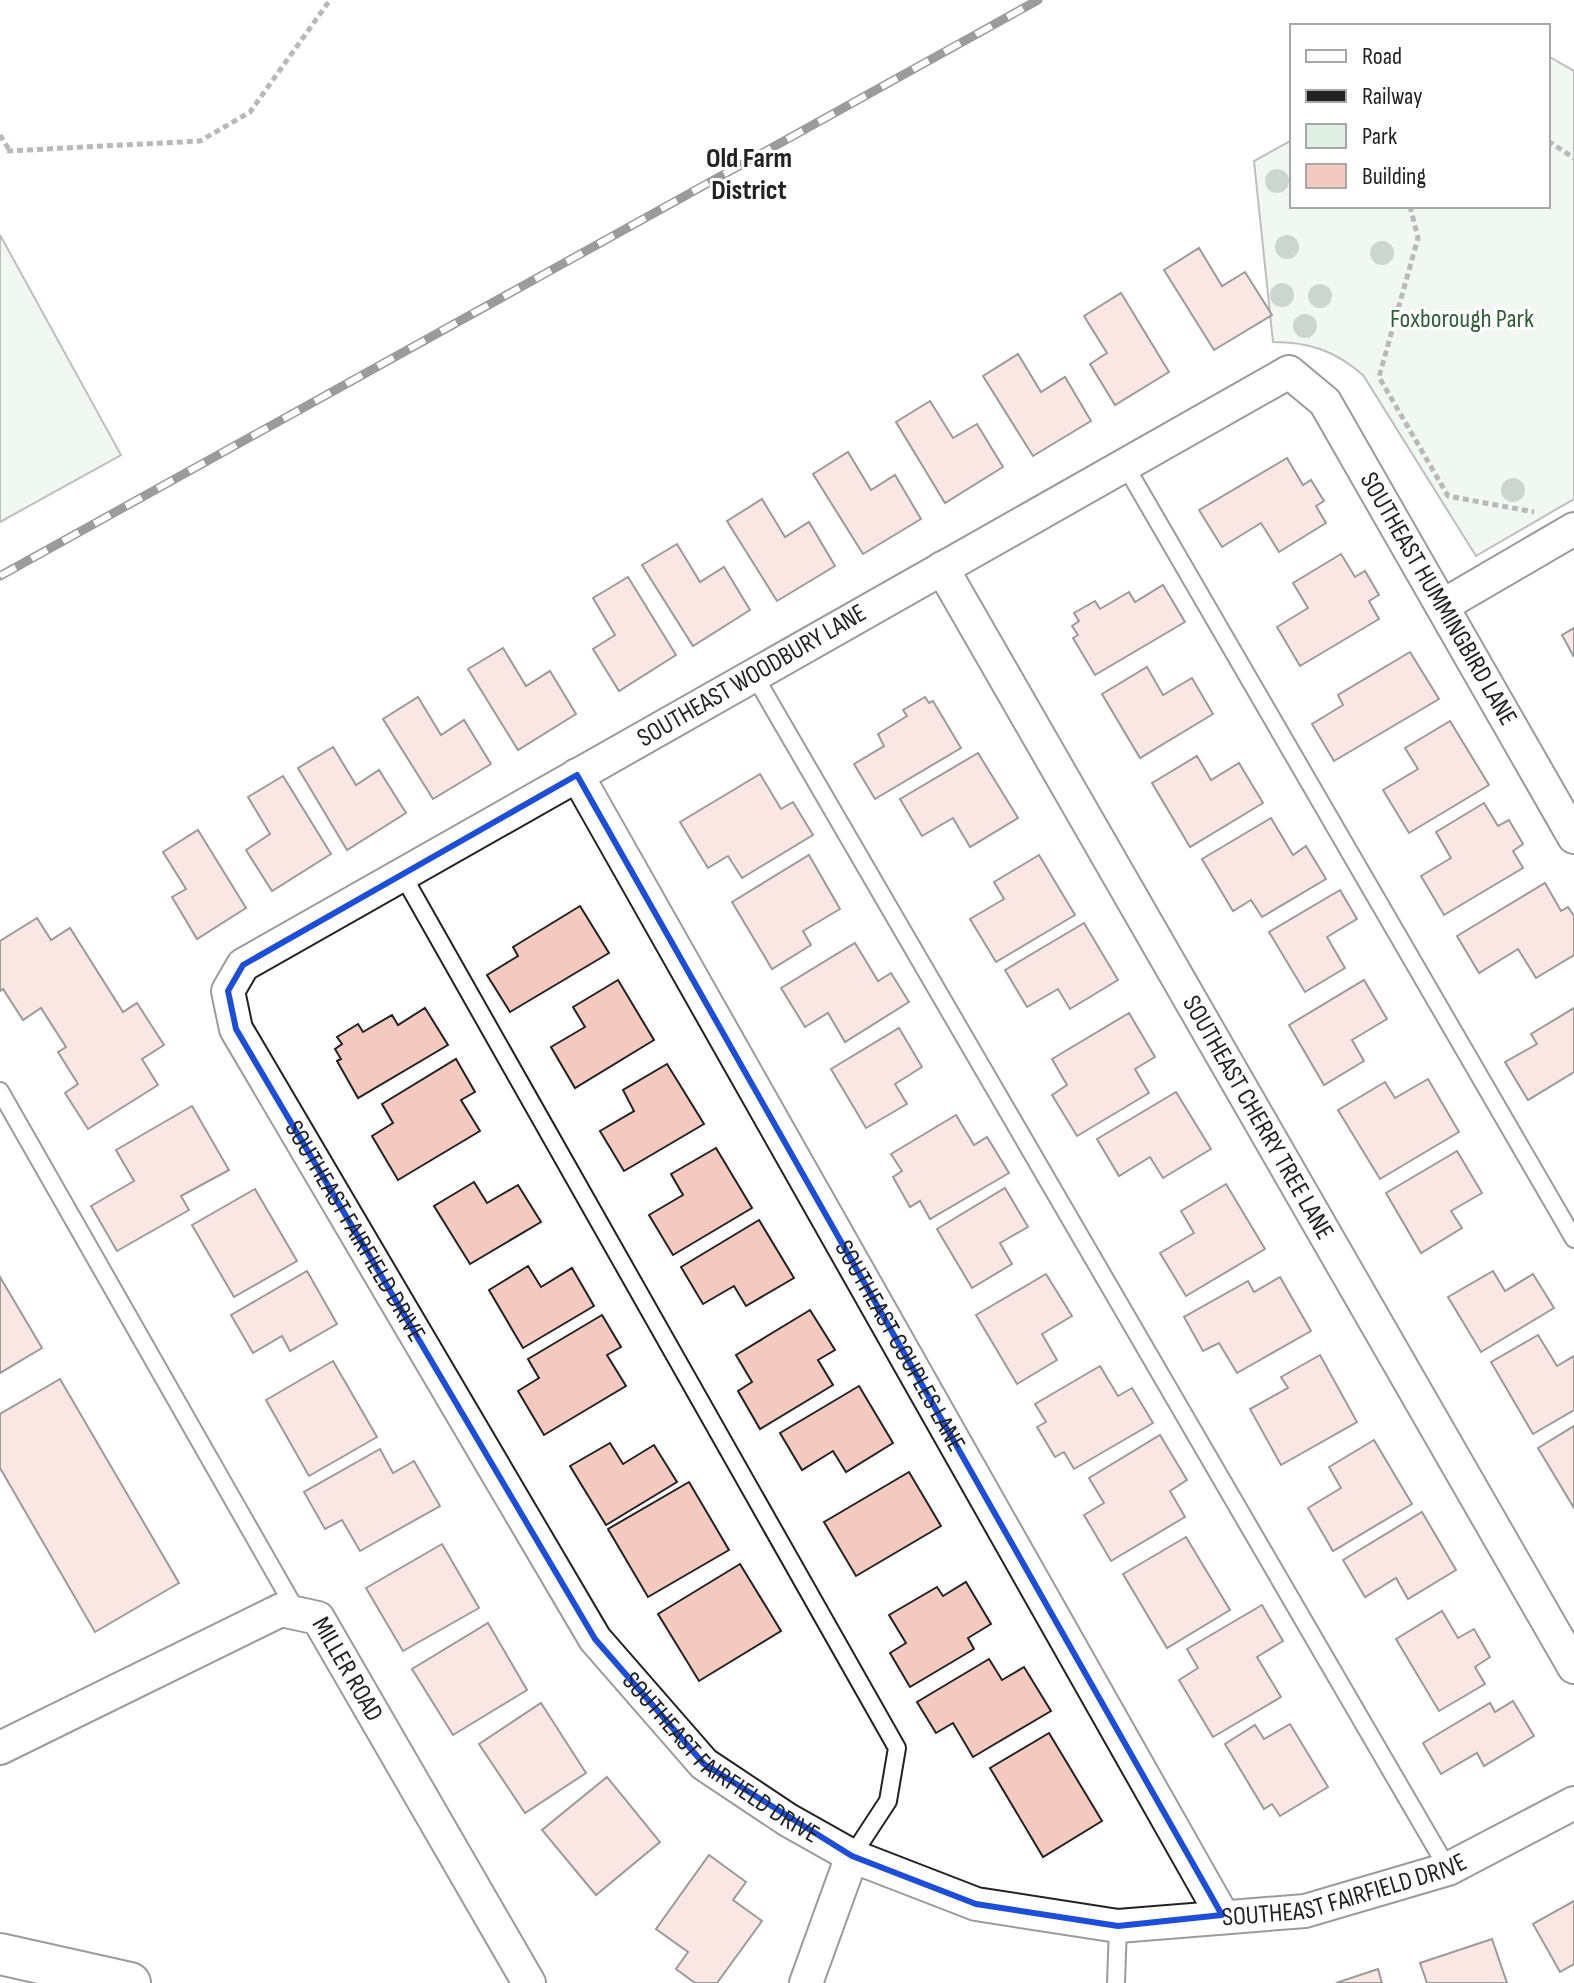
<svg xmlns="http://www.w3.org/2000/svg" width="1574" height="1983" font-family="'Sofia Sans Condensed',sans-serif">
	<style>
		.green { fill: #e0efe3; stroke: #6f6f6f; stroke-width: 2 }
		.building { fill: #f3c9c0; stroke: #222; stroke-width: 2 }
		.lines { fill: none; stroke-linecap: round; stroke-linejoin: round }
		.service-casing { stroke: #222; stroke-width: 20 }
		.minor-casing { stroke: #222; stroke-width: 36 }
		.tertiary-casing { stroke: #222; stroke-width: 44 }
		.path { stroke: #646464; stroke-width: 5; stroke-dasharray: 6 4; stroke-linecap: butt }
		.service { stroke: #fff; stroke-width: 16 }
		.minor { stroke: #fff; stroke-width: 32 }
		.tertiary { stroke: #fff; stroke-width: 40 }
		.rail-casing { stroke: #222; stroke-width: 9 }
		.rail { stroke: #fff; stroke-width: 6; stroke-dasharray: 18; stroke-linecap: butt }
		.tree { fill: #8da692 }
		.marked { fill: none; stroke: #1d4ed8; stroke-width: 6; stroke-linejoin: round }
		.labels { text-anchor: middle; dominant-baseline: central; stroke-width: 6; stroke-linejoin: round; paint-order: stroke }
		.park-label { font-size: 26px; fill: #2f5e38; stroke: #fff }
		.street-label { font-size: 26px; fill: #222; stroke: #fff }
		.neighbourhood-label { font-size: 28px; font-weight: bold; fill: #222; stroke: #fff }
	</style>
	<rect width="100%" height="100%" fill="#fff"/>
	<g class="green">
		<path d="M1548 56 1574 71V499L1476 556 1363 375C1335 351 1310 342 1273 342L1254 161 1292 140V206H1548Z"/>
		<polygon points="0,235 121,455 0,522"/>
	</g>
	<g class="building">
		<polygon points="1199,248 1222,286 1245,272 1272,315 1214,350 1164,270"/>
		<polygon points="1121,293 1169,372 1115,405 1090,364 1107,353 1084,316"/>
		<polygon points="1018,354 1041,392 1065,377 1091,421 1033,456 983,376"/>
		<polygon points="930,401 953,438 977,424 1003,467 945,503 896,422"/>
		<polygon points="848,452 871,490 895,475 921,519 863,554 813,474"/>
		<polygon points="1287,458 1303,485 1311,480 1324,501 1316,506 1326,523 1279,552 1261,523 1222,547 1199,510"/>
		<polygon points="762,499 785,537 809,522 835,566 777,601 727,521"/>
		<polygon points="677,544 700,582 724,567 750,610 693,646 642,565"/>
		<polygon points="1341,554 1355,577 1365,571 1379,595 1369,601 1379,619 1300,666 1277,627 1308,608 1293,583"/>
		<polygon points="628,577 676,655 619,691 593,649 615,635 593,598"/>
		<polygon points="1163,585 1185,622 1095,675 1073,638 1078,635 1072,626 1079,621 1074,613 1095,601 1100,609 1129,592 1135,602"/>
		<polygon points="1574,628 1574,657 1562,635"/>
		<polygon points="503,648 526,686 550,671 576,714 518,750 468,669"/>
		<polygon points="1410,652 1439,699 1334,761 1312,724 1343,705 1338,695"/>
		<polygon points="1147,667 1163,695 1192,678 1213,714 1140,758 1102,694"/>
		<polygon points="418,697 441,735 464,720 491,764 433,799 383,719"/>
		<polygon points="925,697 929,703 933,701 961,748 875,799 854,764 884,746 878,734 907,716 903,710"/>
		<polygon points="1450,721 1489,785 1409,833 1383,790 1418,769 1405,748"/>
		<polygon points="333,747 356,785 379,770 406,813 347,850 298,768"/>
		<polygon points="978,753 1018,818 970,847 953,818 922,836 900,799"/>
		<polygon points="1197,756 1211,780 1239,763 1263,803 1190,847 1152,783"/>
		<polygon points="760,774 781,809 793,802 813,835 742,878 728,856 708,868 680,822"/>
		<polygon points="283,776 331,854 272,891 246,850 270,834 248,797"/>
		<polygon points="1484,803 1498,826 1509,820 1523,844 1513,851 1523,868 1444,915 1421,876 1451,858 1436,832"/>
		<polygon points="1271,818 1293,855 1306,846 1326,879 1262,917 1251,900 1233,911 1202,859"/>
		<polygon points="198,830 246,908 197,939 172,897 186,889 163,852"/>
		<polygon points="809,855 840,909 803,931 811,945 772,969 732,902"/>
		<polygon points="1039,855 1075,915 996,962 970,919 1004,899 994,882"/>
		<polygon points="1545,883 1561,911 1568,907 1574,916 1574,955 1536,978 1518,949 1479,973 1457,936"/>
		<polygon points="1340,890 1357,919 1327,937 1345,968 1305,992 1269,932"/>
		<polygon points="580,906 609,953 510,1012 487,975 518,956 513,947"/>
		<polygon points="37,918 51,940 70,928 123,1012 137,1003 164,1045 142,1059 158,1085 88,1129 65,1093 78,1084 58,1052 66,1047 41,1008 23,1020 3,989 0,991 0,941"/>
		<polygon points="1084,923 1118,980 1070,1009 1058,989 1027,1007 1005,970"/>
		<polygon points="855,943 878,981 891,973 909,1002 845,1042 828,1013 805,1027 781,988"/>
		<polygon points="618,980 654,1040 575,1088 551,1047 585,1027 573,1007"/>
		<polygon points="1364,980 1387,1019 1352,1040 1364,1061 1324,1085 1289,1025"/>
		<polygon points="425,1008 448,1045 358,1098 337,1061 341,1059 335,1049 342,1044 337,1037 358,1024 363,1032 392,1015 398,1025"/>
		<polygon points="1574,1008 1574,1072 1528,1100 1505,1062 1537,1044 1531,1034"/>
		<polygon points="1129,1013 1155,1057 1135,1069 1149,1093 1077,1136 1052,1095 1067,1085 1052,1059"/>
		<polygon points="899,1028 922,1067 895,1084 907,1104 866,1128 831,1069"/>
		<polygon points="456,1059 475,1092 461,1100 480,1131 398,1180 372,1136 393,1123 382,1104"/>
		<polygon points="667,1064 704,1124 624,1171 600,1131 634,1111 623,1090"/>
		<polygon points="1428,1079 1459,1132 1380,1179 1338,1110 1385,1082 1395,1098"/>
		<polygon points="1176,1092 1211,1149 1163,1178 1150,1157 1119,1176 1097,1139"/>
		<polygon points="192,1106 229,1170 181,1196 189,1210 117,1251 91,1206 134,1181 116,1150"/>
		<polygon points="956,1115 974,1145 987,1137 1009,1173 930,1219 920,1201 910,1207 893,1177 902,1171 891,1154"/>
		<polygon points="716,1148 752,1208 673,1255 649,1215 683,1195 671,1174"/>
		<polygon points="1457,1151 1482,1193 1451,1211 1462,1228 1421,1253 1386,1193"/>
		<polygon points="474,1182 487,1203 518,1185 541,1222 470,1264 434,1206"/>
		<polygon points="1226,1184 1265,1249 1186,1296 1160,1253 1194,1233 1181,1211"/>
		<polygon points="1005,1188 1028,1227 1000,1243 1012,1264 972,1288 937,1229"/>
		<polygon points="255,1189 297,1261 234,1297 192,1225"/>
		<polygon points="759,1220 794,1278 746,1306 734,1286 703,1304 681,1267"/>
		<polygon points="528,1266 541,1287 572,1268 594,1306 523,1348 489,1290"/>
		<polygon points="307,1271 337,1324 290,1351 282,1336 253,1353 231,1315"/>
		<polygon points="1493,1271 1505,1291 1533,1274 1554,1308 1481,1352 1448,1297"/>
		<polygon points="1046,1274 1072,1316 1042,1334 1057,1360 1017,1384 976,1315"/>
		<polygon points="0,1277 42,1348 0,1373"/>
		<polygon points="1280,1277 1311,1331 1237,1373 1219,1343 1203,1351 1184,1317 1248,1281 1254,1292"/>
		<polygon points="810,1310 835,1350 818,1360 833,1385 760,1429 738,1391 752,1382 736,1355"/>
		<polygon points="602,1315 621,1347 607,1355 626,1386 544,1435 518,1391 539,1378 528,1359"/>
		<polygon points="1538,1335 1557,1366 1574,1356 1574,1410 1533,1434 1491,1362"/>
		<polygon points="1320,1355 1357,1422 1281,1465 1250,1409 1288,1388 1281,1377"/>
		<polygon points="333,1361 377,1437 309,1476 266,1400"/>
		<polygon points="1100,1366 1118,1396 1132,1388 1153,1423 1074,1469 1064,1452 1055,1457 1037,1427 1046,1422 1035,1404"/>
		<polygon points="60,1379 179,1583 95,1632 0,1468 0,1414"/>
		<polygon points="859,1386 893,1443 846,1472 833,1451 802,1470 780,1433"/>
		<polygon points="1574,1426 1574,1508 1538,1448"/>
		<polygon points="1160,1435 1187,1480 1170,1491 1185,1517 1111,1561 1084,1515 1104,1503 1089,1478"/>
		<polygon points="1374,1440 1412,1504 1333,1551 1308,1508 1341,1488 1329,1467"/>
		<polygon points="610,1443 623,1464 654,1445 677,1482 606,1525 570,1466"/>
		<polygon points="380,1449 393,1473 414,1461 440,1506 360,1551 342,1520 325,1529 304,1492"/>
		<polygon points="909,1472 941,1526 856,1576 824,1522"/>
		<polygon points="689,1482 729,1550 648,1597 608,1529"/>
		<polygon points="1422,1512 1456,1570 1408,1599 1396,1578 1365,1597 1343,1560"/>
		<polygon points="1186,1537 1230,1610 1167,1648 1123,1574"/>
		<polygon points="442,1544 479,1608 403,1651 366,1588"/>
		<polygon points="740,1564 781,1631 699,1681 658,1614"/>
		<polygon points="966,1582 991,1624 968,1638 974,1649 910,1687 890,1653 906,1643 889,1615 937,1587 943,1596"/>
		<polygon points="1262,1605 1283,1641 1257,1657 1281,1697 1213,1737 1179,1680 1198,1668 1187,1649"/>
		<polygon points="1442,1611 1458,1638 1474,1629 1490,1657 1475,1667 1485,1684 1439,1711 1396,1639"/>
		<polygon points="488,1623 527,1690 453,1735 412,1669"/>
		<polygon points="989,1659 1002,1680 1024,1667 1051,1711 973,1757 953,1723 936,1733 917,1702"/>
		<polygon points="1513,1701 1534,1736 1484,1766 1477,1753 1441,1774 1423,1743 1490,1703 1495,1712"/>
		<polygon points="541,1703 586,1773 525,1813 479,1744"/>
		<polygon points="1290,1724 1328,1787 1280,1816 1272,1804 1264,1809 1225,1744 1255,1725 1264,1739"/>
		<polygon points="1049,1733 1102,1821 1043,1857 990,1768"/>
		<polygon points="607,1777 660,1842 596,1895 542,1830"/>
		<polygon points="709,1855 746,1882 733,1900 762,1921 717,1983 695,1983 676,1969 688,1952 656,1929"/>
		<polygon points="1574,1901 1574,1964 1560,1972 1533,1924"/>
		<polygon points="1492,1939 1507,1983 1427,1983 1420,1963"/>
		<polygon points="1378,1969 1382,1983 1336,1983"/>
	</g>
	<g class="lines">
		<g class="service-casing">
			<g id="service">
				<polyline points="1125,465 1574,1239"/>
				<polyline points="754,675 1448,1869"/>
				<polyline points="402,874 897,1748 888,1801 852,1856"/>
				<polyline points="0,1091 297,1612"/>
				<polyline points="1116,1983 1118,1926"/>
			</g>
		</g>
		<g class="minor-casing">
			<g id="minor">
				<path id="s1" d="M942 568 1574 1667"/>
				<polyline points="1442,606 1574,529"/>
				<path id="s2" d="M577 775 1222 1915"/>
				<path id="s3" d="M1574 837 1325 402 1289 372 243 965 228 991 236 1029 595 1639 704 1764 788 1820 852 1856 976 1904 1118 1926 1305 1911 1448 1869 1574 1803"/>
				<path id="s4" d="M0 1748 281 1610 318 1618 529 1983"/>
				<polyline points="806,1983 852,1856"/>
			</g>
		</g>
		<g class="tertiary-casing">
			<polyline id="tertiary" points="0,1954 130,1983"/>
		</g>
		<g class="path">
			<polyline points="0,135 10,151"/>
			<polyline points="1548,141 1574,158"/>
			<polyline points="7,151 200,141 250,112 330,0"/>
			<polyline points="1410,206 1418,238 1379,377 1448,496 1534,512"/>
		</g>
		<use href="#service" class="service"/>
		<use href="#minor" class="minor"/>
		<use href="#tertiary" class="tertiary"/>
		<g class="rail-casing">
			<polyline id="rail" points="0,576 1038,0"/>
		</g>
		<use href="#rail" class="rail"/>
	</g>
	<g class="tree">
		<circle cx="1277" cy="181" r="12"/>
		<circle cx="1287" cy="247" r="12"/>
		<circle cx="1382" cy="253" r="12"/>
		<circle cx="1282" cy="295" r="12"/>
		<circle cx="1320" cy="296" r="12"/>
		<circle cx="1305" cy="326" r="12"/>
		<circle cx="1513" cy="490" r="12"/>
	</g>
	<path d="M0 0H1574V1983H0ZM577 775 1222 1915 1118 1926 976 1904 852 1856 704 1764 595 1639 236 1029 228 991 243 965Z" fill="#fff" fill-opacity=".55" fill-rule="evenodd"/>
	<path class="marked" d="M577 775 1222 1915 1118 1926 976 1904 852 1856 704 1764 595 1639 236 1029 228 991 243 965Z"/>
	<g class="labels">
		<g class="park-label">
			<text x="1462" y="319">Foxborough Park</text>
		</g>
		<g class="street-label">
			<text transform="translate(1438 599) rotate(60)">SOUTHEAST HUMMINGBIRD LANE</text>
			<text transform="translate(752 676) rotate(-30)">SOUTHEAST WOODBURY LANE</text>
			<text stroke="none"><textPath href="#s1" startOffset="634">SOUTHEAST CHERRY TREE LANE</textPath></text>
			<text stroke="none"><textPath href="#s3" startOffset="2054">SOUTHEAST FAIRFIELD DRIVE</textPath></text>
			<text stroke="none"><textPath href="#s2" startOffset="656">SOUTHEAST COUPLES LANE</textPath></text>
			<text stroke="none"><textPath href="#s4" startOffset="410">MILLER ROAD</textPath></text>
			<text stroke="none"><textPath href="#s3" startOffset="2702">SOUTHEAST FAIRFIELD DRIVE</textPath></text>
			<text stroke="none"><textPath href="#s3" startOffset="3374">SOUTHEAST FAIRFIELD DRIVE</textPath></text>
		</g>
		<g class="neighbourhood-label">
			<text x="749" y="158">Old Farm<tspan x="749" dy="32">District</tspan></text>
		</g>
	</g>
	<rect x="1290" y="24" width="260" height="184" fill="#ffffff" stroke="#a7a7a7" stroke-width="2"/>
	<rect x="1306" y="50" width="40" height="12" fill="#ffffff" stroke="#a7a7a7" stroke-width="2"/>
	<text x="1362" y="64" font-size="24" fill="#222222">Road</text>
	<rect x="1306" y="90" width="40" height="12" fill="#222222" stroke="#a7a7a7" stroke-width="2"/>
	<text x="1362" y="104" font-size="24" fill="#222222">Railway</text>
	<rect x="1306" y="124" width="40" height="24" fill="#e0efe3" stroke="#a7a7a7" stroke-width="2"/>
	<text x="1362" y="144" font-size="24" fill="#222222">Park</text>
	<rect x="1306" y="164" width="40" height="24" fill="#f3c9c0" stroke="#a7a7a7" stroke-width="2"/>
	<text x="1362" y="184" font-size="24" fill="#222222">Building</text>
</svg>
